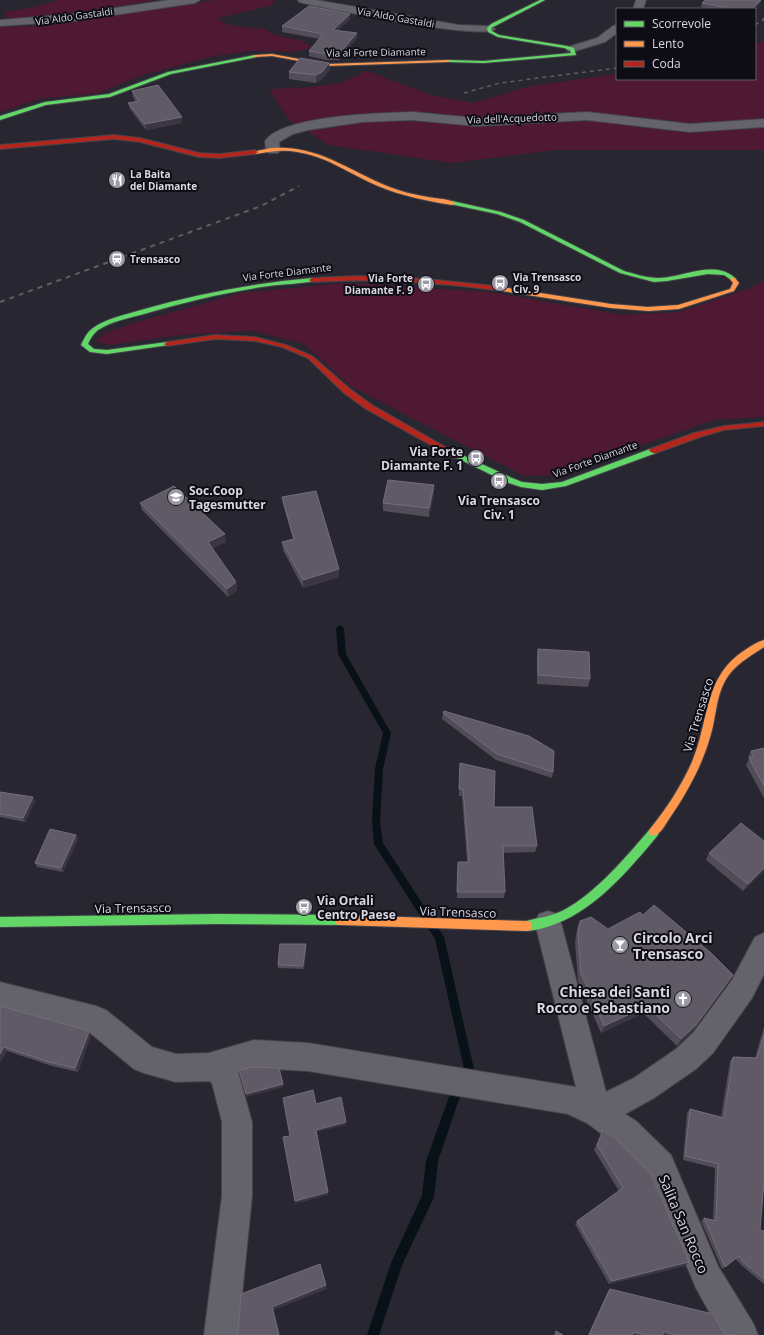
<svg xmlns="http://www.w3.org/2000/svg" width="764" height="1335" font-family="'Open Sans',sans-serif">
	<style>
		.green { fill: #4f1833 }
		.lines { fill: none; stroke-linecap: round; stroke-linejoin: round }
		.stream { fill: #071117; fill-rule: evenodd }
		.street-casing { stroke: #45444c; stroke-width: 2 }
		.fast-casing { stroke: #45444c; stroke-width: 2 }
		.slow-casing { stroke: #45444c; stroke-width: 2 }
		.jam-casing { stroke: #45444c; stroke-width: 2 }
		.street { fill: #64626a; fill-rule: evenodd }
		.fast { fill: #63d668; fill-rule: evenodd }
		.slow { fill: #ff974d; fill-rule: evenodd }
		.jam { fill: #b3261e; fill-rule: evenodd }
		.rail-far1 { stroke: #5f5d66; stroke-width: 1.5; stroke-dasharray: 4 4; stroke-linecap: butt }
		.rail { stroke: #5f5d66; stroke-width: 2; stroke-dasharray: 5 5; stroke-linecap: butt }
		.wall { fill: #524b58 }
		.shaded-wall { fill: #3b3642 }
		.building { fill: #605a67; stroke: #736d7b }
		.labels { text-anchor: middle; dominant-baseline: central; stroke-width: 4; stroke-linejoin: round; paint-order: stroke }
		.far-street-label { font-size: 10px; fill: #d8d7e3; stroke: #0e0d15 }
		.far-poi-label { font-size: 10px; font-weight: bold; fill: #d8d7e3; stroke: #0e0d15; text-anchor: start }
		.poi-label { font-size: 12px; font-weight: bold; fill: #d8d7e3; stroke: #0e0d15; text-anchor: start }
		.street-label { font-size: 12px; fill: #d8d7e3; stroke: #0e0d15 }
		.near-poi-label { font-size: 14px; font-weight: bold; fill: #d8d7e3; stroke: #0e0d15; text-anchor: start }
		.near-street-label { font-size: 14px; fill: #d8d7e3; stroke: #0e0d15 }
	</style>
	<rect width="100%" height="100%" fill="#282630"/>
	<g class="green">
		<polygon points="57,0 156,0 58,16 8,19 4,12 40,6"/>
		<path d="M215 0H276L270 6 221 17 219 20 232 26 266 29C274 39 296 36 308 44L310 48 295 52 251 51 215 56 140 76 99 93 40 99 0 112V27L46 25Z"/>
		<polygon points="764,41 764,150 555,150 452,163 329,145 290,121 269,89 311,87 340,83 367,71 431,95 473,103 530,86 617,74 617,79 755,79 755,44"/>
		<polygon points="764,281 764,417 714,420 555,475 524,476 352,387 304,344 253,331 180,335 110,345 95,341 105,333 140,321 241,293 344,283 489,292 623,315 679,312 748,289"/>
	</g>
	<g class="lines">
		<polygon class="stream" points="340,625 344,628 346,654 391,733 383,769 380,821 383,843 444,937 474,1069 459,1099 438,1161 434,1197 402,1265 379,1335 367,1335 391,1263 422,1196 426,1161 449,1097 464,1068 435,939 374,844 372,821 375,769 383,733 338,654 336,628"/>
		<g class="street-casing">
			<g id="street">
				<polygon points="169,0 200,0 195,3 74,21 0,26 0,20 74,14"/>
				<path d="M298 0H316L459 25 489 26 495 29C485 41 322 8 299 2Z"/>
				<polygon points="636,0 646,0 643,9 633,9"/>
				<polygon points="617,25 617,33 605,42 572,52 568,51 566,49 568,47 597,38 613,26"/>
				<path d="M412 112 476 118 587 112 690 124 764 119V127L690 132 587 120 476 126 412 120 362 122 308 130 293 134 279 142 280 150 278 153H268L266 150 265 141C283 115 382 113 412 112Z"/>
				<polygon points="548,911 557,914 561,923 606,1092 634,1078 676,1049 693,1033 732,980 755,937 764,933 764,974 752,998 713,1053 696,1069 654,1098 625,1114 636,1121 671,1155 718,1266 753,1323 758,1335 722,1335 696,1288 649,1177 614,1143 587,1123 568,1114 308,1071 254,1068 238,1072 252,1122 252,1196 238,1335 204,1335 222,1196 222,1122 212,1083 209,1081 176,1082 144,1073 134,1069 89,1032 0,1008 0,982 96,1006 106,1010 152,1047 176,1054 209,1053 254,1040 308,1043 576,1087 535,923 539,914"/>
			</g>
		</g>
		<g class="fast-casing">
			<g id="fast">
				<polygon points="540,0 545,0 495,26 491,28 492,31 499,35 567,46 574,48 576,55 484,63 448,62 446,61 448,60 484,61 571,53 570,50 564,48 498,37 488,32 487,28 491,24"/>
				<polygon points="255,55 257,56 257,57 171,74 110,97 46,105 0,120 0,116 45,102 109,94 168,72"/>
				<path d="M452 201 501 212 524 220 624 271C635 274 646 278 658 278 682 278 716 258 736 279L733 281 724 275 708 274 667 281 654 282 620 273 520 222 497 214 450 204 449 203Z"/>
				<path d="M312 278 315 280 314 281C300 284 284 284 269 286 226 292 185 302 144 314 129 318 112 321 98 330 93 334 90 339 88 344L94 349 107 350 167 342 170 344 169 345 107 354 90 352 81 345C84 339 87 332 93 328 107 318 125 315 141 310 197 294 254 283 312 278Z"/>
				<polygon points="650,449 653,449 657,451 656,453 566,486 542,490 521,487 506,482 453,456 454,454 460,454 512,478 522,482 542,484 562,482"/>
				<path d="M654 828 658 829 659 832 658 835C628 871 593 913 547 927 540 929 530 932 523 930L522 926 523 922C537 917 549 918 564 910 596 893 627 856 650 829Z"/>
				<polygon points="216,914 340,915 344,916 345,920 344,924 340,925 216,924 0,927 0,917"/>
			</g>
		</g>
		<g class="slow-casing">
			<g id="slow">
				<polygon points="272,54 326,64 448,60 450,61 448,62 326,66 272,56 255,57 253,56 255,55"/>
				<path d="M271 148C322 144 353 175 398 190 410 194 422 196 434 198 441 199 450 199 455 203L452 205C427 201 402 196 378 186 351 175 327 156 297 152 283 149 269 152 255 154L252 152Z"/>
				<polygon points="731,278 735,278 739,283 734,291 679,309 648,311 611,308 495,290 492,288 495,286 611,304 648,307 678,305 730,289 733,283 730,279"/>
				<path d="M764 640V647C749 657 734 665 725 681 716 697 716 717 711 734 703 764 687 793 669 819 665 825 659 838 650 835L649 832 650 829C667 808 681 786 692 762 710 720 703 677 745 650 751 646 757 642 764 640Z"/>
				<polygon points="340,915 527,921 531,922 532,926 531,930 527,931 340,925 336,924 335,920 336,916"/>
			</g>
		</g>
		<g class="jam-casing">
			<g id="jam">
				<polygon points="114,135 140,138 199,153 220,154 255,150 258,152 255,154 220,158 199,157 140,142 114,139 0,149 0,145"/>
				<path d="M358 276 426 279 495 286 498 288 495 290C434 282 373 278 312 282L309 280 312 278Z"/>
				<polygon points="215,335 255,337 286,345 312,356 350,389 372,405 461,456 460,458 454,458 366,409 344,393 308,358 282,347 255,341 215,339 167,346 164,344 167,342"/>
				<polygon points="764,422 764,426 724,430 700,437 656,453 653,453 649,451 650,449 694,433 724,426"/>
			</g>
		</g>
		<use href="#street" class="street"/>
		<use href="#fast" class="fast"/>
		<use href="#slow" class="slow"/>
		<use href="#jam" class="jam"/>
		<g class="rail-far1">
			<polyline points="755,25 763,20 764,17"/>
			<polyline points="464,93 500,83 617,68"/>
		</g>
		<polyline class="rail" points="0,302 261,206 299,186"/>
	</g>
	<g class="wall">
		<polygon points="705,0 761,0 760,3 755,9 712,9 701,7 702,3"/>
		<polygon points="350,14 350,19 338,30 357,38 339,60 326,60 309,56 309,51 320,39 282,32 282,26"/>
		<polygon points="329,63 330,70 322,79 316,83 289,79 289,72"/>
		<polygon points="132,91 182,117 182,123 146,130 130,109 128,103 136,102 133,97"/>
		<polygon points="434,485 434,494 429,517 383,511 383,503"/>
		<polygon points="282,497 339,569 339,577 303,588 283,550 282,542 293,539 283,504"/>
		<polygon points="140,503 226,542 212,548 236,582 237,590 228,597 142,510"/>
		<polygon points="538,649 590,679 588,687 537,684 537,657"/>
		<polygon points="443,713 553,772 552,778 496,760 442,719"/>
		<polygon points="764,748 764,798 746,765 749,759 748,757 751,751"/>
		<polygon points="460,763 494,807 537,846 535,852 503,853 505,892 504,898 457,898 458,862 467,862 462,796 459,796"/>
		<polygon points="0,792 35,801 25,822 0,817"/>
		<polygon points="78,839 63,872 37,867 35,863"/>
		<polygon points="764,841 764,871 743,891 706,860 709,853"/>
		<polygon points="643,915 733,975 728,982 692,1032 677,1046 643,1013 601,1033 578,981 575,942 577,929 580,921 608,929"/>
		<polygon points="306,944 306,948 304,969 278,968 278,965"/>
		<polygon points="0,1006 89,1032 91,1035 78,1072 52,1066 7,1051 0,1062"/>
		<polygon points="764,1027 764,1182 760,1230 764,1231 764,1284 741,1265 735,1258 722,1269 701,1221 704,1218 713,1220 715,1168 683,1160 687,1113 690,1109 721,1117 730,1061 733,1057 755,1058"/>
		<polygon points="603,1130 685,1266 609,1284 575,1224 577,1221 619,1191 594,1150"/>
		<polygon points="610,1289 724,1334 734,1335 667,1335 663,1334 663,1335 636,1335 633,1334 632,1335 588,1335 608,1291"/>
	</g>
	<g class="shaded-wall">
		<polygon points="761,0 760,3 755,9 752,9"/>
		<polygon points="350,14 350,19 333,35 333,30"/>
		<polygon points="357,33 357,38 339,60 339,54"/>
		<polygon points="329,63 330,70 322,79 316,83 316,75"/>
		<polygon points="182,117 182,123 146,130 145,124"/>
		<polygon points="434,485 434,494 429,517 429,508"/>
		<polygon points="225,534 226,542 210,550 208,542"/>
		<polygon points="339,569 339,577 303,588 303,580"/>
		<polygon points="236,582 237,590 228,597 227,589"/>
		<polygon points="33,797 35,801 25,822 23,818"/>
		<polygon points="76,835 78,839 63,872 61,868"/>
		<polygon points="764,868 764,871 743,891 748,884"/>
		<polygon points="306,944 306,948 304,969 303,966"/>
		<polygon points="733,975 728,982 692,1032 677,1046 681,1039"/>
		<polygon points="647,1006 643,1013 601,1033 604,1026"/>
		<polygon points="89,1032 91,1035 78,1072 75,1068"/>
		<polygon points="4,1047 7,1051 0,1062 0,1054"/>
		<polygon points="283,1084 284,1087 247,1097 246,1094"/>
		<polygon points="346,1122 346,1125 316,1132 316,1130"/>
		<polygon points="328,1192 328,1195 295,1204 295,1201"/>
		<polygon points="689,1262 685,1266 609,1284 612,1281"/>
		<polygon points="326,1285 327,1289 274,1310 280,1335 279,1335 272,1307"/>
	</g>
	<g class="building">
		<polygon points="705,0 761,0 752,9 733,9 702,3"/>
		<polygon points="309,6 350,14 333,30 357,33 339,54 326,54 309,51 323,34 282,26"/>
		<polygon points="300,58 329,63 322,72 316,75 289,72"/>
		<polygon points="158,85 182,117 145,124 128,103 139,101 132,91"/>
		<polygon points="388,480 434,485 429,508 383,503"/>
		<polygon points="174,486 225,534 208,542 236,582 227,589 140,503"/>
		<polygon points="316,491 339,569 303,580 282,542 294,539 282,497"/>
		<polygon points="538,649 589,652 590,679 538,675"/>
		<polygon points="444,711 529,736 554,751 553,772 497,754 443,713"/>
		<polygon points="764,748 764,786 749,758 753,756 751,751"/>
		<polygon points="460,763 495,771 494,807 532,807 537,846 503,846 505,892 457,892 458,862 469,862 463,789 459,789"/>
		<polygon points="0,792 33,797 23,818 0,814"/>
		<polygon points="741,823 764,841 764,868 748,884 709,853"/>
		<polygon points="50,829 76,835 61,868 35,863"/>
		<polygon points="654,905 711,953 733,975 696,1025 681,1039 647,1006 604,1026 581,973 578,934 580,921 591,917 608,929 640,912 643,915"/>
		<polygon points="280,944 306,944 303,966 278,965"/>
		<polygon points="0,1006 86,1030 89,1032 75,1068 49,1062 4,1047 0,1054"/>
		<polygon points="764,1035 764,1181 760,1230 764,1231 764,1279 744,1263 739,1256 725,1267 704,1218 716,1221 718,1164 685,1156 690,1109 724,1118 733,1057 757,1058"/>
		<polygon points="253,1067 279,1068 283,1084 246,1094 239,1070"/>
		<polygon points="313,1090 316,1104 341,1097 346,1122 316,1130 328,1192 295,1201 283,1137 290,1136 283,1098"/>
		<polygon points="603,1130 616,1139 651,1174 689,1262 612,1281 577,1221 623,1188 597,1145"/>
		<polygon points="320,1264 326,1285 272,1307 279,1335 235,1335 235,1334 238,1333 241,1294"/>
		<polygon points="610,1289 713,1314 724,1334 734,1335 675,1335 663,1331 663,1335 647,1335 634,1332 632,1335 589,1335"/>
		<polygon points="556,1331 563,1335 555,1335"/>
	</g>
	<defs>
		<g id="restaurant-disc" transform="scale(0.9)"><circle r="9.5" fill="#9a99a4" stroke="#0e0d15"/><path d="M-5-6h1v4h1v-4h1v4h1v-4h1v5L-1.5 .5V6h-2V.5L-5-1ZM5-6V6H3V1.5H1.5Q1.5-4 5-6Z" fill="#fff"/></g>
		<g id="station-disc" transform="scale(0.9)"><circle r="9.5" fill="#9a99a4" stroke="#0e0d15"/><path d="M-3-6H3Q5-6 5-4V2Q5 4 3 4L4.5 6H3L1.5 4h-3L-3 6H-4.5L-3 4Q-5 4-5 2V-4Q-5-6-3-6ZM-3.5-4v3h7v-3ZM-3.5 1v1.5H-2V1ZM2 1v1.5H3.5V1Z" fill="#fff"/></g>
		<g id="bus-disc" transform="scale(0.9)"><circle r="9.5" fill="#9a99a4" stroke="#0e0d15"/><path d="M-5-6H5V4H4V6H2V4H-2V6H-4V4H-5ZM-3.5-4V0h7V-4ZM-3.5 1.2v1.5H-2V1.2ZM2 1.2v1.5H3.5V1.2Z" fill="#fff"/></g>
		<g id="school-disc" transform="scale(0.9)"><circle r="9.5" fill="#9a99a4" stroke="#0e0d15"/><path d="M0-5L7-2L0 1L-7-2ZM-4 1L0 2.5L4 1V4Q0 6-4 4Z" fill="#fff"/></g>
		<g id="bar-disc" transform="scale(0.9)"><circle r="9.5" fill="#9a99a4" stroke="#0e0d15"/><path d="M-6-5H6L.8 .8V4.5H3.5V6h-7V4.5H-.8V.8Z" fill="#fff"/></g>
		<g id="church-disc" transform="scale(0.9)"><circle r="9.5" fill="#9a99a4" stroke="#0e0d15"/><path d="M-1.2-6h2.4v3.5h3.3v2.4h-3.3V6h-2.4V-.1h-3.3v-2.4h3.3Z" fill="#fff"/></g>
	</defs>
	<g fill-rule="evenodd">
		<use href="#restaurant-disc" x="117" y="180"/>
		<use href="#station-disc" x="117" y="259"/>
		<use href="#bus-disc" x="500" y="283"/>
		<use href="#bus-disc" x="426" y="284"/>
		<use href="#bus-disc" x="476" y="458"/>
		<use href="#bus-disc" x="499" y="481"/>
		<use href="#school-disc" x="176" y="497"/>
		<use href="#bus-disc" x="304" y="907"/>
		<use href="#bar-disc" x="620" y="945"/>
		<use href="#church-disc" x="683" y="999"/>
	</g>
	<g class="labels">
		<g class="far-street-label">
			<text transform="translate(74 16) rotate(-8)">Via Aldo Gastaldi</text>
			<text transform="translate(396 17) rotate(10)">Via Aldo Gastaldi</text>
			<text transform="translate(376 52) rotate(-1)">Via al Forte Diamante</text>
			<text transform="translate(512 118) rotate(-2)">Via dell'Acquedotto</text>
			<text transform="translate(287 272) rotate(-7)">Via Forte Diamante</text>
			<text transform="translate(595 459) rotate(-20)">Via Forte Diamante</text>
		</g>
		<g class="far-poi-label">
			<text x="130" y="174">La Baita<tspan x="130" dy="12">del Diamante</tspan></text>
			<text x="130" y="259">Trensasco</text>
			<text x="513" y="277">Via Trensasco<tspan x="513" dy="12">Civ. 9</tspan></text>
			<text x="413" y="278" text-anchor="end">Via Forte<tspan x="413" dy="12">Diamante F. 9</tspan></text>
		</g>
		<g class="poi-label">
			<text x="463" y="451" text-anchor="end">Via Forte<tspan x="463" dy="14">Diamante F. 1</tspan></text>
			<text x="189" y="490">Soc.Coop<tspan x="189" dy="14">Tagesmutter</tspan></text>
			<text x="499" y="500" text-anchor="middle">Via Trensasco<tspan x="499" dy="14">Civ. 1</tspan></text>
			<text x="317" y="900">Via Ortali<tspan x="317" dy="14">Centro Paese</tspan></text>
		</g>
		<g class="street-label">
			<text transform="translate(698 715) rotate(-73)">Via Trensasco</text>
			<text transform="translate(133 908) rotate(-1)">Via Trensasco</text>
			<text transform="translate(458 912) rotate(2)">Via Trensasco</text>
		</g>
		<g class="near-poi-label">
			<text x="633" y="937">Circolo Arci<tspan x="633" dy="16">Trensasco</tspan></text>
			<text x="670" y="991" text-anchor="end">Chiesa dei Santi<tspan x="670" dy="16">Rocco e Sebastiano</tspan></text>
		</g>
		<g class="near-street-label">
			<text transform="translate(684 1224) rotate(67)">Salita San Rocco</text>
		</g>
	</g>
	<rect x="616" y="8" width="140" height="72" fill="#0e0d15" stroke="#5f5e67"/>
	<rect x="624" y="21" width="20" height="6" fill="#63d668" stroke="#5f5e67"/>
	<text x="652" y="28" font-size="12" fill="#d8d7e3">Scorrevole</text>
	<rect x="624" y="41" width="20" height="6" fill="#ff974d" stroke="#5f5e67"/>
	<text x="652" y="48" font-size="12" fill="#d8d7e3">Lento</text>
	<rect x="624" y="61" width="20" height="6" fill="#b3261e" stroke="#5f5e67"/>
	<text x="652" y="68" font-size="12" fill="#d8d7e3">Coda</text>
</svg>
